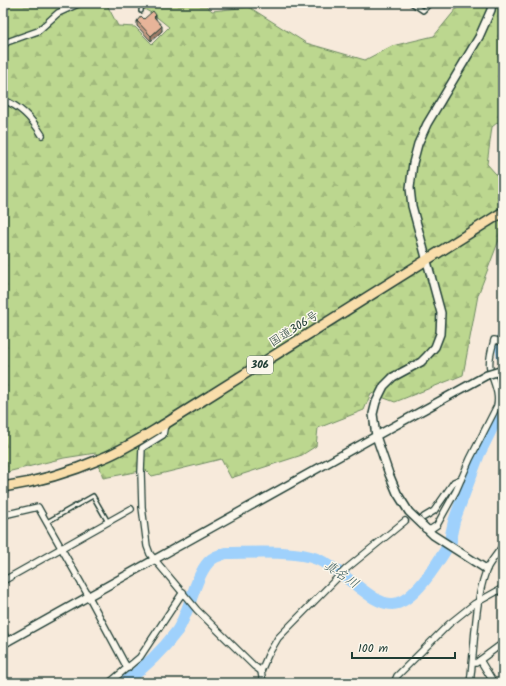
<svg xmlns="http://www.w3.org/2000/svg" width="506" height="686" font-family="Kalam,'Klee One',sans-serif">
	<style>
		.forest { fill: url(#forest-firs); stroke: #6e8a62 }
		.lines { fill: none; stroke-linecap: round; stroke-linejoin: round }
		.river { stroke: #9fd1fc; stroke-width: 12 }
		.minor-tunnel { stroke: #ccc7ba; stroke-width: 5.5; stroke-dasharray: 5.5 3; stroke-linecap: butt }
		.service-casing { stroke: #1f3d34; stroke-width: 6 }
		.minor-casing { stroke: #1f3d34; stroke-width: 8 }
		.tertiary-casing { stroke: #1f3d34; stroke-width: 10 }
		.trunk-casing { stroke: #1f3d34; stroke-width: 12 }
		.service { stroke: #fbf7ec; stroke-width: 3 }
		.minor { stroke: #fbf7ec; stroke-width: 5.5 }
		.tertiary { stroke: #fbf7ec; stroke-width: 7 }
		.trunk { stroke: #f9deab; stroke-width: 9 }
		.tertiary-bridge-casing { stroke: #1f3d34; stroke-width: 10; stroke-linecap: butt }
		.tertiary-bridge { stroke: #fbf7ec; stroke-width: 7 }
		.wall { fill: #c79b84; stroke: #1f3d34 }
		.shaded-wall { fill: #a27e6b; stroke: #1f3d34 }
		.building { fill: #e7b499; stroke: #1f3d34 }
		.labels { text-anchor: middle; dominant-baseline: central; stroke-width: 3; stroke-linejoin: round; paint-order: stroke }
		.shield { fill: #fbf7ec; stroke: #61756b; stroke-width: 1 }
		.shield-label { font-size: 11px; font-weight: bold; fill: #1f3d34 }
		.street-label { font-size: 12px; fill: #1f3d34; stroke: #fbf7ec }
		.water-label { font-size: 13px; font-style: italic; fill: #395b5c; stroke: #fbf7ec }
	</style>
	<defs>
		<pattern id="forest-firs" width="22" height="20" patternUnits="userSpaceOnUse"><rect width="22" height="20" fill="#bcd78f"/><path d="M5 1l3.5 6h-7zM16 11l3.5 6h-7z" fill="#a1b97c"/></pattern>
	</defs>
	<rect width="100%" height="100%" fill="#f7eadb"/>
	<filter id="ink" filterUnits="userSpaceOnUse"><feTurbulence type="fractalNoise" baseFrequency=".025" numOctaves="2"/><feDisplacementMap in="SourceGraphic" scale="8" xChannelSelector="R" yChannelSelector="G"/><feConvolveMatrix kernelMatrix="1 2 1 2 8 2 1 2 1" color-interpolation-filters="sRGB"/></filter>
	<g filter="url(#ink)">
		<polygon class="forest" points="3,3 106,3 118,26 135,27 152,44 169,27 153,14 144,9 145,3 203,3 212,11 249,7 306,43 365,60 392,46 434,36 461,3 503,3 503,118 492,127 487,164 503,182 503,226 502,232 478,295 463,375 395,402 371,393 364,410 318,428 316,446 302,455 231,478 221,459 152,476 146,470 103,478 96,453 64,458 3,473"/>
		<g class="lines">
			<g class="river">
				<polyline points="503,336 501,347 503,357"/>
				<path d="M124 683C144 668 162 651 177 631 190 612 196 570 212 559 216 556 221 555 226 553 250 553 296 550 317 559 329 564 341 574 352 582 363 590 378 604 392 604 414 604 440 559 451 541V535L454 521 479 454 495 422 503 409"/>
			</g>
			<polyline class="minor-tunnel" points="405,521 424,517"/>
			<g class="service-casing">
				<g id="service">
					<polyline points="322,3 324,4 334,3"/>
					<polyline points="411,3 423,11 431,3"/>
					<polyline points="141,11 142,3"/>
					<polyline points="47,522 93,496 108,522"/>
				</g>
			</g>
			<g class="minor-casing">
				<g id="minor">
					<polyline points="3,46 7,42 38,31 58,13 80,3"/>
					<path d="M3 100C20 106 33 120 42 135"/>
					<polyline points="165,424 163,435 142,448 141,472 142,507 147,546 150,554 197,610 254,666 261,671"/>
					<polyline points="3,517 8,514 38,507 89,597 125,664 128,668"/>
					<polyline points="424,517 434,511 454,482 461,479"/>
					<path d="M425 529H431L437 525 456 491 470 459 497 406C500 393 493 382 490 369 488 359 492 349 494 340L503 342"/>
					<polyline points="3,581 131,509"/>
					<polyline points="3,632 8,642"/>
					<polyline points="480,660 494,683"/>
					<polyline points="473,663 476,663 503,643"/>
					<polyline points="109,683 140,657 183,592"/>
					<polyline points="263,683 261,671 268,655 278,638 346,569 405,521"/>
					<polyline points="394,683 397,676 449,624 474,604 503,588"/>
					<path d="M470 683C475 647 474 604 486 571 488 564 499 552 503 545"/>
				</g>
			</g>
			<g class="tertiary-casing">
				<g id="tertiary">
					<polyline points="486,569 433,535 409,512 397,493 389,474 376,436 373,414 376,402 384,386 393,377 421,362 426,357 435,347 440,334 441,313 412,206 410,188 413,163 418,144 427,124 479,37 491,10 492,3"/>
					<polyline points="3,644 376,436 487,375"/>
				</g>
			</g>
			<g class="trunk-casing">
				<path id="trunk" d="M3 487C37 482 71 472 103 458 125 449 145 436 165 424L503 212"/>
			</g>
			<use href="#service" class="service"/>
			<use href="#minor" class="minor"/>
			<use href="#tertiary" class="tertiary"/>
			<use href="#trunk" class="trunk"/>
			<g class="tertiary-bridge-casing">
				<polyline id="tertiary-bridge" points="487,375 503,370"/>
			</g>
			<use href="#tertiary-bridge" class="tertiary-bridge"/>
		</g>
		<g class="wall">
			<polygon points="418,3 427,3 423,7"/>
			<polygon points="144,19 156,20 162,31 151,41 137,26 137,21"/>
		</g>
		<g class="shaded-wall">
			<polygon points="423,3 427,3 423,7"/>
			<polygon points="156,15 156,20 154,17"/>
			<polygon points="162,26 162,31 151,41 151,36"/>
		</g>
		<polygon class="building" points="153,11 156,15 154,17 162,26 151,36 137,21 141,16 144,19"/>
	</g>
	<g class="labels">
		<rect class="shield" x="247" y="356" width="26" height="18" rx="3"/>
		<g class="shield-label">
			<text x="260" y="365">306</text>
		</g>
		<g class="street-label">
			<text transform="translate(294 329) rotate(-32)">国道306号</text>
		</g>
		<g class="water-label">
			<text transform="translate(341 575) rotate(34)">真名川</text>
		</g>
	</g>
	<rect width="506" height="686" fill="none" stroke="#fbf7ec" stroke-width="16"/>
	<rect x="8" y="8" width="490" height="670" fill="none" stroke="#1f3d34" stroke-width="1.5" filter="url(#ink)"/>
	<path d="M352 652v6h103v-6" fill="none" stroke="#1f3d34" stroke-width="2"/>
	<text x="358" y="652" font-size="12" fill="#1f3d34" stroke="#fbf7ec" stroke-width="3" paint-order="stroke">100 m</text>
</svg>
